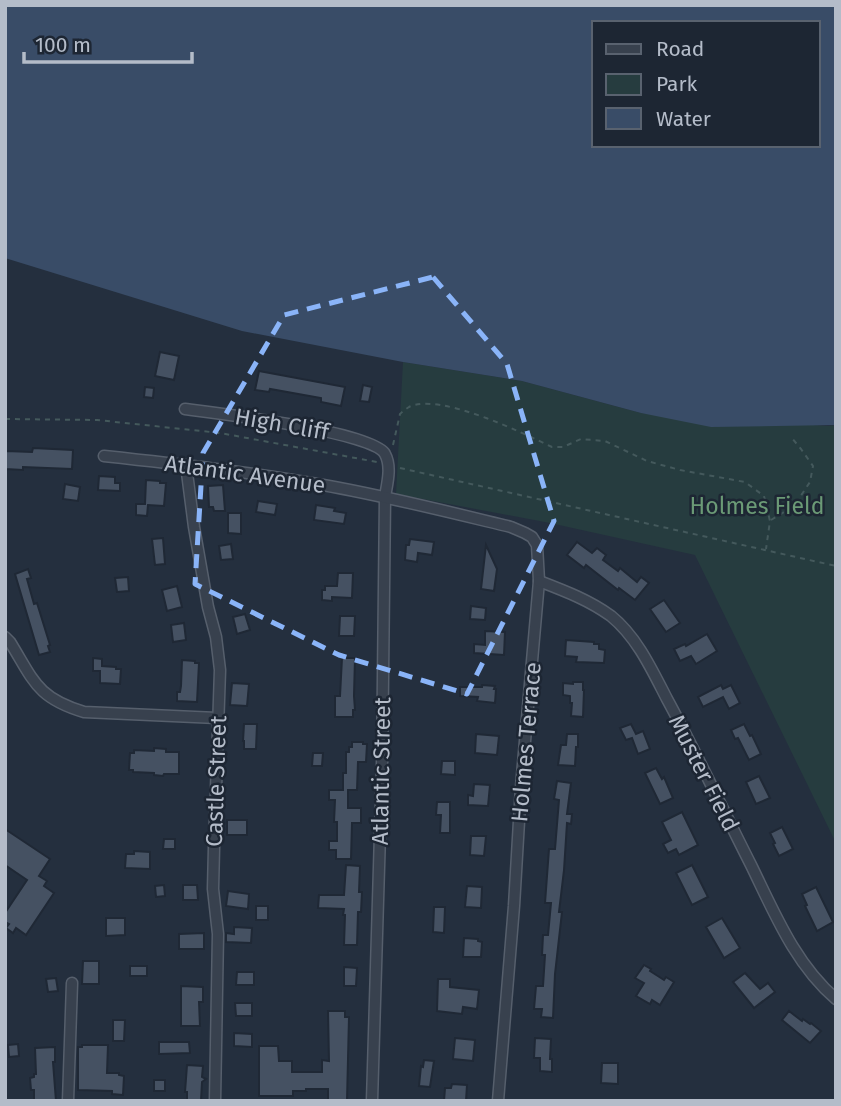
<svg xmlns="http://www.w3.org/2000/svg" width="841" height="1106" font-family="'Fira Sans',sans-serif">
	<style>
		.green { fill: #263c3f }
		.water { fill: #394c67; fill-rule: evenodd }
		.building { fill: #455162; stroke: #1f2835; stroke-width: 2 }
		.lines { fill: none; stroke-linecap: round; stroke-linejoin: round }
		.minor-casing { stroke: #565f6c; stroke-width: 13 }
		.path { stroke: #44595c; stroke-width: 2; stroke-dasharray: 5 5; stroke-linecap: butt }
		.minor { stroke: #38414e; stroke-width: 10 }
		.marked { fill: none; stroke: #8ab4f8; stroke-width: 5; stroke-dasharray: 14 9; stroke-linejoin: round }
		.labels { text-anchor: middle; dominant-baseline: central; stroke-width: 5; stroke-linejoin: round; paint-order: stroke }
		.street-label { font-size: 23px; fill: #b4bcc9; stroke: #1d2633 }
		.park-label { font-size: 23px; fill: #6b9a76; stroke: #1d2633 }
	</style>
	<rect width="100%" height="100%" fill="#242f3e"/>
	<polygon class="green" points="403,362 522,381 641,413 828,426 836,425 836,843 695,555 550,523 396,494"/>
	<path class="water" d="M5 5H836V425L711 427 641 413 522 381 403 362 242 331 5 258ZM594 23H818V145H594Z"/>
	<g class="building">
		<polygon points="160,352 179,356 174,380 155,376"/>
		<polygon points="259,371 345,387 341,406 321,402 321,398 270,389 269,392 255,390"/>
		<polygon points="363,385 372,387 369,402 360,401"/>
		<polygon points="145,387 154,388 153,398 144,397"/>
		<polygon points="33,448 73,450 72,469 23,467 23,470 5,469 6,451 32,452"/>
		<polygon points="99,476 115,477 115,483 120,483 120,491 98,490"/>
		<polygon points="146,480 160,481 160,483 166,483 164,506 148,505 147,516 136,515 136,504 145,504"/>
		<polygon points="65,484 80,487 78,501 63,499"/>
		<polygon points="223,485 225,511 214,511 213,507 209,507 208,486"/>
		<polygon points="258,501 277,504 275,515 256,512"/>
		<polygon points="316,505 335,508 334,511 346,513 344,524 314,520"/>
		<polygon points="228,513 241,513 241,534 228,533"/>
		<polygon points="163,538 165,564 155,565 152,539"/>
		<polygon points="410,539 434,542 432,555 418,553 417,562 405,560 406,545 409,545"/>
		<polygon points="577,542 592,553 597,548 606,555 603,560 618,571 620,568 637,582 641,577 649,583 635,600 619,588 618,590 586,565 584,568 567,555"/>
		<polygon points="231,544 233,559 221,560 219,546"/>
		<polygon points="486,545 497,569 494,591 481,589"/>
		<polygon points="28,569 31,578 27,579 34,604 37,603 50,645 48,646 50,652 39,655 15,574"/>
		<polygon points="338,573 353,573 352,598 332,597 332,601 322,600 322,590 325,590 325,586 337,586"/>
		<polygon points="128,577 129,591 117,592 115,578"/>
		<polygon points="177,586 182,607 167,611 162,590"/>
		<polygon points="664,600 680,623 666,632 650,609"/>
		<polygon points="471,606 486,608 485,620 470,619"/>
		<polygon points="245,614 250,630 237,634 233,617"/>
		<polygon points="340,616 355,616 354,636 339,636"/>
		<polygon points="184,623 186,640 173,642 171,625"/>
		<polygon points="485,631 505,632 504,655 474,653 474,644 485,645"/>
		<polygon points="707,634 717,651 696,664 691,656 680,661 674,649 685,644 686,646"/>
		<polygon points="566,640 594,642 594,644 599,644 599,649 605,650 604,663 576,662 577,657 565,656"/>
		<polygon points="93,658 102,659 102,666 116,667 116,669 121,669 120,684 100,683 100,671 93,671"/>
		<polygon points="342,658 355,658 354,696 355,710 353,710 353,717 335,717 335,696 340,696"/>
		<polygon points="182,660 195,661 195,663 199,663 197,702 177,701 177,692 180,692 181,686"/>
		<polygon points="573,682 583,682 583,690 584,690 583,717 571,716 572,703 570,703 570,696 563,695 563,683 573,684"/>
		<polygon points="232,683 249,684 247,706 230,705"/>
		<polygon points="482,685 495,686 494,689 496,689 495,703 477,701 478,697 460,696 460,687 482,687"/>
		<polygon points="721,685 723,689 731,685 740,703 729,709 723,697 703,707 698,697"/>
		<polygon points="244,724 257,724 256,749 244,749 244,741 243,741"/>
		<polygon points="631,724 636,734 643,731 650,749 638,754 632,738 626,740 620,728"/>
		<polygon points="744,724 750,736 752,735 761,754 749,760 738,738 735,739 731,730"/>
		<polygon points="476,734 499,736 497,755 475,753"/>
		<polygon points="567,734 578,734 578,747 576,747 575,766 558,765 561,745 566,745"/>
		<polygon points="352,742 363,742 363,744 367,744 366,762 358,762 357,790 348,790 348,808 361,808 361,823 352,823 351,859 336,859 336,850 329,850 329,841 337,841 337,822 334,822 335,800 329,800 329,790 343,790 343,773 346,773 346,752 349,752 349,747 352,747"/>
		<polygon points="154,748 166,749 166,752 179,752 179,774 164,774 163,776 154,775 154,773 133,772 133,770 129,770 130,753 134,753 134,750 154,751"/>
		<polygon points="313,753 323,753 322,766 312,766"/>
		<polygon points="442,761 455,761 455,775 441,774"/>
		<polygon points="656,768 662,779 664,777 673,798 660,804 645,773"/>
		<polygon points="759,776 770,798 756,804 746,782"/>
		<polygon points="557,781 571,783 567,814 572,814 571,824 567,823 564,870 559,912 562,912 555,974 553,1018 541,1017 542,1009 534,1009 536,986 543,986 545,955 542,955 543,935 548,935 551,903 545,903 549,849 555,849 559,800 554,799"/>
		<polygon points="474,784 490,785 488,806 468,805 468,795 473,796"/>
		<polygon points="437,802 450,802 450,833 440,833 441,815 436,815"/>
		<polygon points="682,812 698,845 679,855 676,849 668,853 663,844 671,840 662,822"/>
		<rect x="227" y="820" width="20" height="15"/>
		<polygon points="782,827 793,849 779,856 773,844 775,843 770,833"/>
		<polygon points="5,829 50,859 39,876 47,881 44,886 54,893 26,935 16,928 13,933 6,928 9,924 5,922 5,913 27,880 5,865"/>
		<polygon points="471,836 486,836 484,856 470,855"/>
		<polygon points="164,839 175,839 175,849 163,849"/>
		<polygon points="134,851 150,852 150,869 125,868 126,854 134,854"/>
		<polygon points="346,865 360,866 359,892 362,892 361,912 358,912 357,945 344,945 345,915 343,915 344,909 318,908 319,895 344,895"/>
		<polygon points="692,865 708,897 692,905 676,873"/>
		<polygon points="164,885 165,896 156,897 155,886"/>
		<polygon points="183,885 197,885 198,900 183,900"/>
		<polygon points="467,886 482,887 481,908 465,907"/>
		<polygon points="816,887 833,922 817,931 805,906 807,905 802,894"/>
		<polygon points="228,891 249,894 248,909 226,906"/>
		<rect x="256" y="906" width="12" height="14"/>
		<polygon points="434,907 445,907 444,933 433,932"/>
		<polygon points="106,918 125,918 125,935 106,936"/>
		<polygon points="722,918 740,948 724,958 706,927"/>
		<polygon points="234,927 252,928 251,943 226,942 226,933 234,934"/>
		<polygon points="204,933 204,949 179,949 179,934"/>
		<polygon points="464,938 478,939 478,941 482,942 481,957 463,957"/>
		<polygon points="83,961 99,961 99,984 82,984"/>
		<polygon points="644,965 651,969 650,971 664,980 666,977 674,982 660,1005 652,1000 650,1004 636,996 644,983 635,978"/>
		<rect x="130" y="966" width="17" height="10"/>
		<polygon points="344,967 357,968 356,986 344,986"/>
		<polygon points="237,972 254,972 254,985 236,985"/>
		<polygon points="745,973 760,989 768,983 775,992 754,1008 733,982"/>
		<polygon points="56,978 58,991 48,992 46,979"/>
		<polygon points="438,979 450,979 450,987 479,990 477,1009 463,1007 462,1014 437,1011"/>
		<polygon points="181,986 203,987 203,1002 199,1002 200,1026 181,1026"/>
		<polygon points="235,1003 252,1003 252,1016 236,1016"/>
		<polygon points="328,1011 345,1011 345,1017 349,1017 347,1101 328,1101 328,1089 306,1089 306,1091 293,1091 293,1096 259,1096 259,1046 278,1046 279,1061 292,1061 292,1072 322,1072 322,1060 329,1061"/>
		<polygon points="789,1011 802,1021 803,1019 810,1024 811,1023 821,1031 810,1043 782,1020"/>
		<polygon points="113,1020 125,1020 124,1041 113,1041"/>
		<polygon points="234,1033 252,1034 252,1047 234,1046"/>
		<polygon points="455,1038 475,1040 473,1061 453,1059"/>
		<polygon points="535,1038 551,1039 550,1059 552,1059 552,1072 540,1071 540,1058 534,1058"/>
		<polygon points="159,1042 189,1042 190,1053 159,1054"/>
		<polygon points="18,1044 19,1056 9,1057 8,1045"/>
		<polygon points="82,1045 108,1045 107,1073 119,1073 119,1075 124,1076 123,1095 112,1094 112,1091 78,1090 78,1047 82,1047"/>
		<polygon points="55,1047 55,1062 53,1062 56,1101 34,1101 34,1090 31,1090 30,1078 34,1077 34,1074 36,1074 35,1048"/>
		<polygon points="424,1060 434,1061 430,1087 419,1086 421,1066 423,1067"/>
		<polygon points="602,1063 618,1063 618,1084 601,1083"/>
		<polygon points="187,1065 203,1066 202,1077 206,1079 202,1082 201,1101 187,1101 187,1092 185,1092"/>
		<rect x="154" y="1080" width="11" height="11"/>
		<polygon points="452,1084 467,1085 466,1101 444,1101 445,1088 451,1088"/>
	</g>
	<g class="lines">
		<g class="minor-casing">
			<g id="minor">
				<path d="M185 409C216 413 374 432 385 454 392 467 387 484 385 497L382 767 372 1101"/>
				<path d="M104 456C178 464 250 472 323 485 386 496 449 512 511 527L525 533 532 537 537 545 539 581 521 787 514 906 498 1101"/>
				<polyline points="186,465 194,527 208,607 216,637 220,670 214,848 213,889 218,934 215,1101"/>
				<path d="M539 581C565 591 589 600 611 616 637 637 652 670 667 699 697 754 723 810 751 865 774 912 795 964 836 999"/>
				<path d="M5 637 10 642C34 681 37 698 84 712L217 718"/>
				<polyline points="68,1101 72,983"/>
			</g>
		</g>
		<g class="path">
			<polyline points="5,419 97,420 220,433 377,462"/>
			<path d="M393 445 400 414C403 411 406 409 409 407 439 392 523 433 552 447H563L581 439 605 441 647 461 680 470 745 482 764 496 770 521 766 549"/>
			<polyline points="400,468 836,566"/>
			<polyline points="771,520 794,506 810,482 813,466 801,449 791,437"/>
		</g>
		<use href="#minor" class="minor"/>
	</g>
	<path class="marked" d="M433 277 507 364 554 521 467 694 339 655 195 584 203 453 284 315Z"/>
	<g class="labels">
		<g class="street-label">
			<text transform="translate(282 424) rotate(10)">High Cliff</text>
			<text transform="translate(245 474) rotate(8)">Atlantic Avenue</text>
			<text transform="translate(526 742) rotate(-85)">Holmes Terrace</text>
			<text transform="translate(381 771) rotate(-89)">Atlantic Street</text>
			<text transform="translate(704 773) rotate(63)">Muster Field</text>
			<text transform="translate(216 781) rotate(-88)">Castle Street</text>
		</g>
		<g class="park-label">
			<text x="757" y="506">Holmes Field</text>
		</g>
	</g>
	<rect width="841" height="1106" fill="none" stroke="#b4bcc9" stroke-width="14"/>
	<rect x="592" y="21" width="228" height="126" fill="#1d2633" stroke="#59626f" stroke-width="2"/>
	<rect x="606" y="44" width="35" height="10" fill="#38414e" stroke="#59626f" stroke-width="2"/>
	<text x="656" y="56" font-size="21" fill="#b4bcc9">Road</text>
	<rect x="606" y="74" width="35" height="21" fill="#263c3f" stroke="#59626f" stroke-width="2"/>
	<text x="656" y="91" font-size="21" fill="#b4bcc9">Park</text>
	<rect x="606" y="108" width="35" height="21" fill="#394c67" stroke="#59626f" stroke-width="2"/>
	<text x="656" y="126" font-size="21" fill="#b4bcc9">Water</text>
	<path d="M24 52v10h168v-10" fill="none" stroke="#b4bcc9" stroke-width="3.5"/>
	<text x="35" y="52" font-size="21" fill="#b4bcc9" stroke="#1d2633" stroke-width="5" paint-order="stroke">100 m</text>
</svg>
